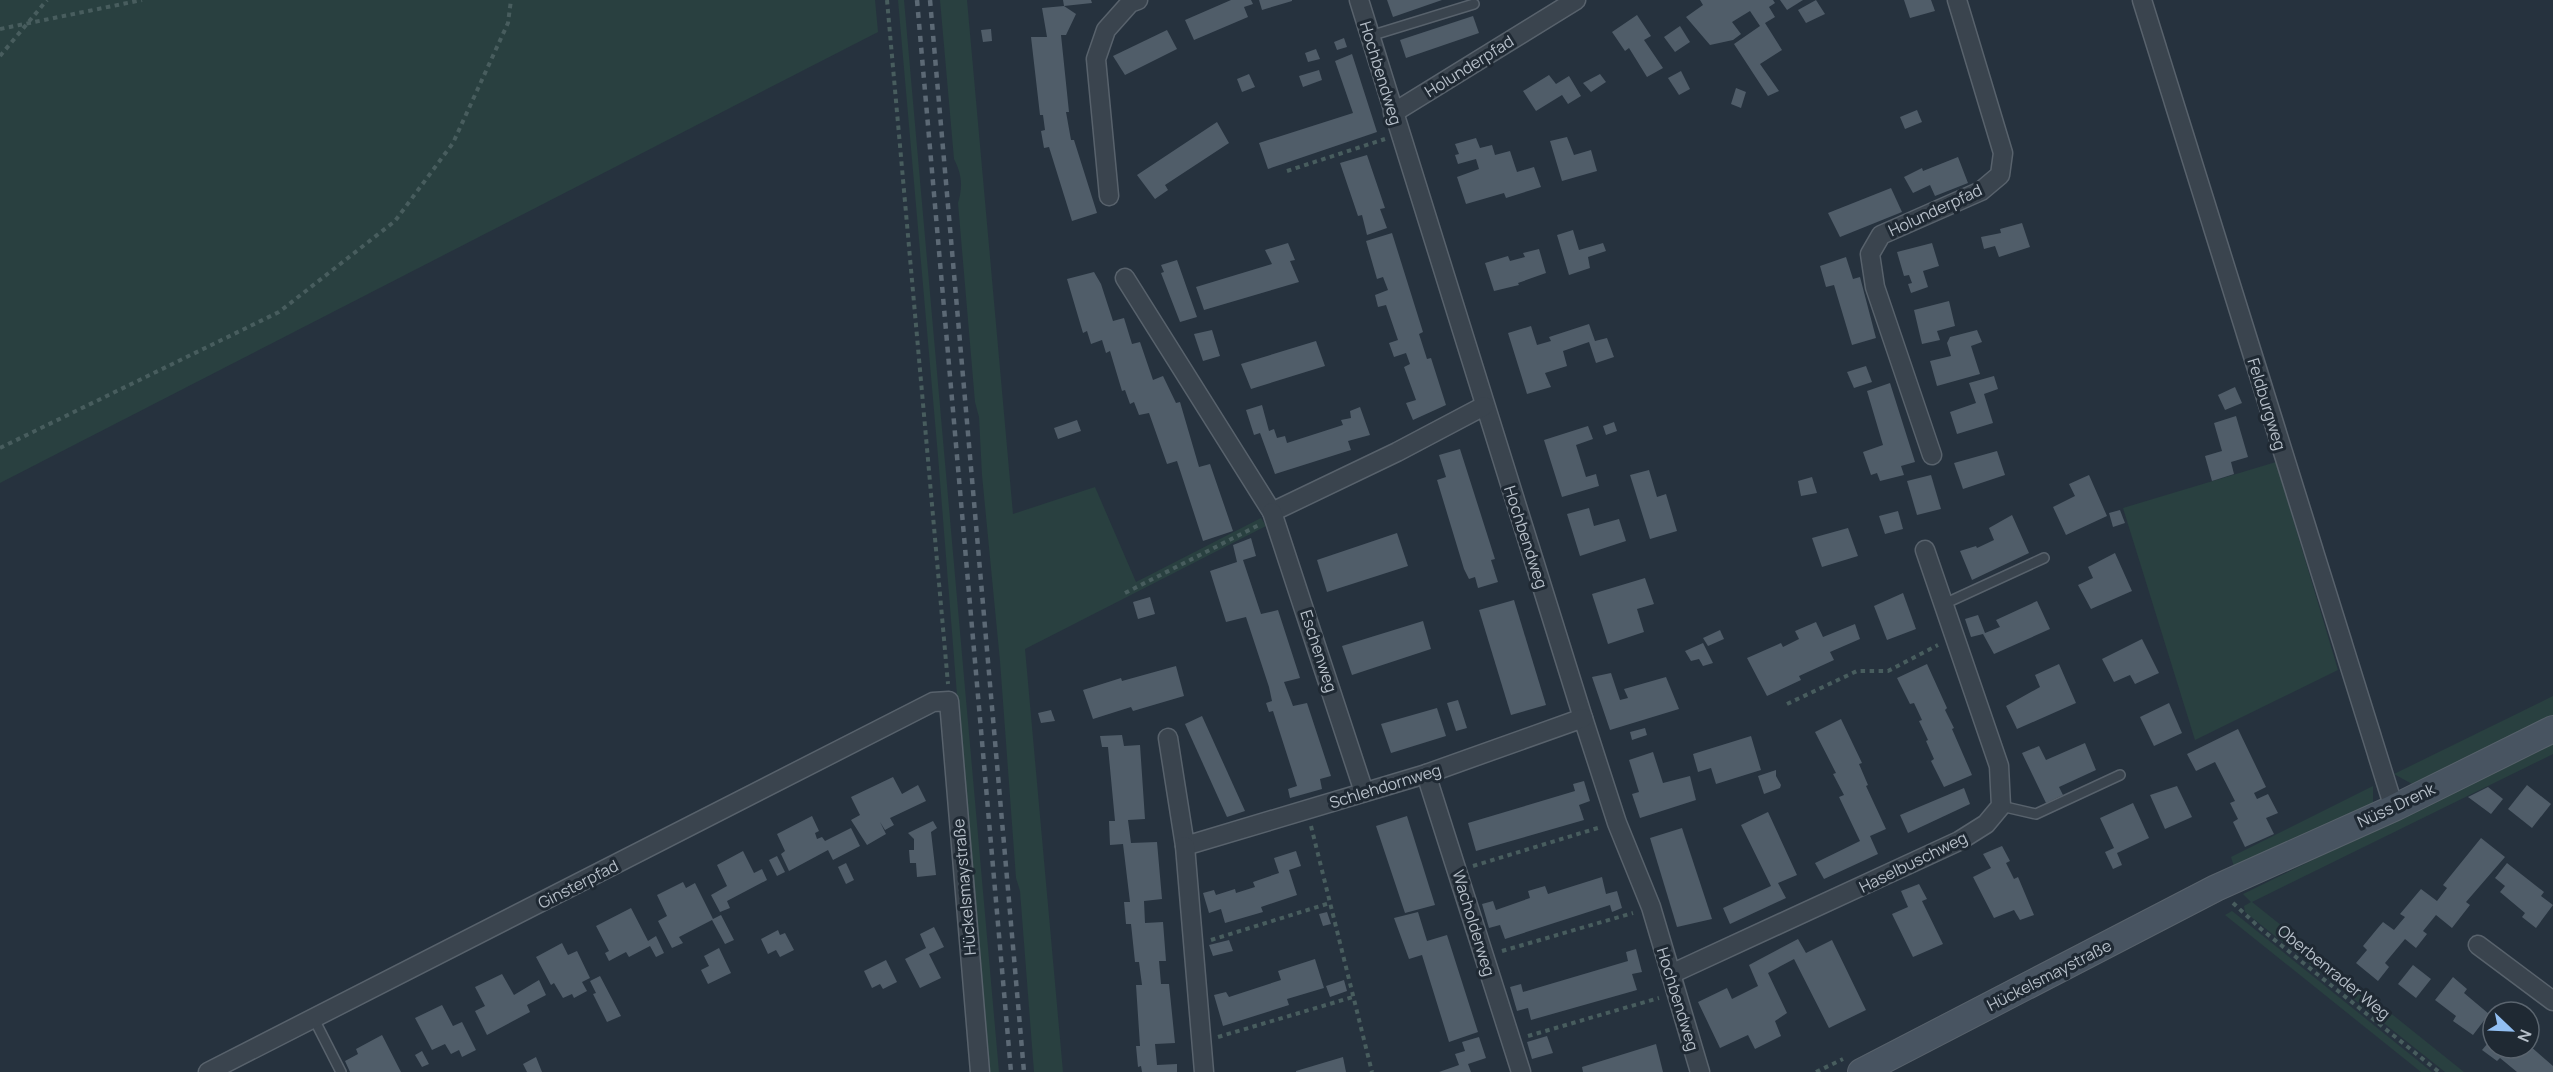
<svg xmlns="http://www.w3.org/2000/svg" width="2553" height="1072" font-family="Manrope,sans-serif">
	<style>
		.green { fill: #294040 }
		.building { fill: #505d69 }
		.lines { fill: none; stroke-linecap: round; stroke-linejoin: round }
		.service-casing { stroke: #58626c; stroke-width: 12 }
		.minor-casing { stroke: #58626c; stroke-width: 21 }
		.secondary-casing { stroke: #58626c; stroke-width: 28 }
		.path { stroke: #485d5e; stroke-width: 4; stroke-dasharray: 4.5 4.5; stroke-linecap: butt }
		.service { stroke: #3a444e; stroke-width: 9 }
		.minor { stroke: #3a444e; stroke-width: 18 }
		.secondary { stroke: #485461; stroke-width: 26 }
		.rail { stroke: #5c6975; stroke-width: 4.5; stroke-dasharray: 6 6; stroke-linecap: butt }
		.labels { text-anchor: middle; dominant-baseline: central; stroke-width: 6; stroke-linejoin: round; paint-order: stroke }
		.street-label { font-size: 16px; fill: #b6bfc9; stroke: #1f2933 }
	</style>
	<rect width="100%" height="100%" fill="#26323e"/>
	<g class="green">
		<polygon points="0,0 875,0 878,32 0,483"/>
		<polygon points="898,0 904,0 999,1072 987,1072 938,456"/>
		<path d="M940 0H967L1013 514 1095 487 1136 582 1261 518 1266 526 1025 649 1063 1072H1034L1020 891 1016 878 1000 661 982 475 979 417 975 402 958 203C963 186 962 175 954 159Z"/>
		<polygon points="2276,462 2338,670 2195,740 2123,508"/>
		<polygon points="2553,696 2553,717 2412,784 2394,774"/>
		<polygon points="2553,743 2553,754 2252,902 2464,1072 2445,1072 2245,912 2244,906 2251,902 2243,894"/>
		<polygon points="2373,786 2373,804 2236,873 2231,857"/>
		<polygon points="2232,911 2432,1072 2421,1072 2225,915"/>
	</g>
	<g class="building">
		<polygon points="1063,0 1091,0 1092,3 1064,6 1076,14 1066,35 1061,35 1069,112 1066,112 1071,140 1074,140 1097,213 1072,221 1049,147 1044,148 1041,131 1045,130 1043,115 1040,115 1031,37 1047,37 1042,8 1064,6"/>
		<polygon points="1231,0 1251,0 1253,4 1244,7 1248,17 1194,40 1185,20"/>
		<polygon points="1259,0 1292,0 1292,1 1262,10"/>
		<polygon points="1387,0 1442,0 1393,17"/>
		<polygon points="1700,0 1773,0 1775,3 1769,7 1775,17 1765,23 1782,50 1760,64 1779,91 1768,96 1734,44 1760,26 1750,11 1732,22 1741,34 1733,40 1710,45 1686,17 1703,5"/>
		<polygon points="1780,0 1803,0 1787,10"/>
		<polygon points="1816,0 1825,14 1806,23 1798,10"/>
		<polygon points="1904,0 1931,0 1935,11 1910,18"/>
		<polygon points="1637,15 1651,36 1644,40 1663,68 1647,77 1629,48 1625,51 1612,32"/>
		<polygon points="1473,16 1479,33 1406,58 1400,40"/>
		<polygon points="1680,26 1690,42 1675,52 1664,37"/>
		<polygon points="991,29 992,41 983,42 981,30"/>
		<polygon points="1167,30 1177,49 1125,75 1113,56"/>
		<polygon points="1344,38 1347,47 1337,50 1334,42"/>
		<polygon points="1316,49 1320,59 1308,62 1305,53"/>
		<polygon points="1352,54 1377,132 1268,169 1259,143 1353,113 1335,61"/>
		<polygon points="1319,70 1322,80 1303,87 1299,76"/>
		<polygon points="1681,71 1690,89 1679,95 1668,78"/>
		<polygon points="1249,74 1255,87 1242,92 1237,79"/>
		<polygon points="1600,74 1606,82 1591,92 1583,83"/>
		<polygon points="1549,75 1556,84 1569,76 1581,96 1568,104 1562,95 1536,111 1523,91"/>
		<polygon points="1736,88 1746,92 1741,108 1731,104"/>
		<polygon points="1917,110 1922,122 1905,129 1900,117"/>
		<polygon points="1217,122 1229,143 1165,185 1168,190 1155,199 1137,175"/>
		<polygon points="1567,137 1574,155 1591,150 1597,171 1562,181 1550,141"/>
		<polygon points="1476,138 1480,148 1492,145 1495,155 1510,151 1517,172 1534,167 1541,187 1506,198 1504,193 1466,204 1457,177 1479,169 1476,159 1458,164 1455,155 1459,154 1455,144"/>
		<polygon points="1367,155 1385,208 1380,209 1387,228 1367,235 1362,215 1358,216 1340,163"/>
		<polygon points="1958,157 1968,183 1935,196 1930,185 1913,193 1904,177 1922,168 1923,171"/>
		<polygon points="1891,188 1902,212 1840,237 1828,213"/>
		<polygon points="2022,223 2030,247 1999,257 1995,246 1984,249 1981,237 2001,233 2000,229"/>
		<polygon points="1573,230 1579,250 1603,243 1606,251 1588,257 1590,268 1569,275 1557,235"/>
		<polygon points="1392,233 1423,332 1419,334 1427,359 1431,358 1446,405 1413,420 1406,403 1416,400 1404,367 1410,364 1406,353 1394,357 1389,343 1398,340 1386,305 1378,307 1375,295 1388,290 1383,277 1377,279 1366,241"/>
		<polygon points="1288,243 1295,260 1290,261 1299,282 1204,310 1196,287 1272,264 1265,250"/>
		<polygon points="1932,243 1939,266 1923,271 1928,287 1911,293 1908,284 1912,283 1909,275 1904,276 1897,252"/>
		<polygon points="1539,249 1546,273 1518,283 1519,285 1494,291 1485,263 1508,256 1510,261 1525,257 1523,253"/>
		<polygon points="1846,257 1853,279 1860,277 1876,338 1852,345 1834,285 1826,287 1820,266"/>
		<polygon points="1177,260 1197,317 1180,322 1161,273 1164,272 1161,265"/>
		<polygon points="1094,272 1101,284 1113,321 1124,318 1132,344 1140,342 1153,380 1163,376 1176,403 1180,402 1199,467 1210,464 1233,531 1203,541 1177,461 1167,464 1149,413 1139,415 1134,402 1130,404 1125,390 1122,391 1110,351 1106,353 1102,340 1091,344 1087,331 1083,333 1067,279"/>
		<polygon points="1949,301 1955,326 1937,331 1940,340 1922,344 1914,310"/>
		<polygon points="1589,324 1595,341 1607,338 1614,357 1596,363 1589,342 1563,351 1567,366 1545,373 1551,387 1527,394 1508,333 1531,326 1537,345 1551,341 1549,337"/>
		<polygon points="1212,330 1220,356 1203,361 1194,334"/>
		<polygon points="1977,330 1982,342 1971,346 1980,374 1937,386 1930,361 1951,356 1947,343 1950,337"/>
		<polygon points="1316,341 1325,366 1251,389 1241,364"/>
		<polygon points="1866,366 1872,382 1854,388 1847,372"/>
		<polygon points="1994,376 1998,389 1984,394 1993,423 1957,434 1950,412 1976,403 1969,383"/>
		<polygon points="1890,383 1915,462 1901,466 1904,475 1880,481 1877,473 1871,475 1863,452 1883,445 1867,391"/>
		<polygon points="2235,387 2242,403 2225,410 2218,395"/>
		<polygon points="1262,405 1269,431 1274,429 1277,438 1285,436 1287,443 1343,425 1341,420 1351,418 1350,411 1360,407 1370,435 1348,441 1351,450 1275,474 1260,433 1254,435 1246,410"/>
		<polygon points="2236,416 2248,457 2231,462 2234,474 2212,481 2205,456 2222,451 2214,423"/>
		<polygon points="1077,420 1081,431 1058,439 1054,428"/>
		<polygon points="1614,422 1617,431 1606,435 1603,426"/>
		<polygon points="1588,426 1593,439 1576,445 1586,477 1596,474 1599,486 1562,497 1544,440"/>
		<polygon points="1460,449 1495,559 1491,560 1498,582 1478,588 1475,577 1469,579 1464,569 1437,480 1446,477 1439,455"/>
		<polygon points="1997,451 2005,475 1963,489 1954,463"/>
		<polygon points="1649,470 1657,497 1666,494 1677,531 1650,539 1630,475"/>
		<polygon points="1931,475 1941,509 1917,515 1907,481"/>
		<polygon points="2089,475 2107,516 2066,535 2053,507 2075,496 2069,484"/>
		<polygon points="1812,477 1817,493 1801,496 1798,481"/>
		<polygon points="1589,508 1594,526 1619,519 1626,541 1580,556 1567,514"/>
		<polygon points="2120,510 2125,523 2113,527 2109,513"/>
		<polygon points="1898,511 1903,529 1885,534 1879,516"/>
		<polygon points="2012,515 2029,553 1972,580 1960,551 1976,546 1977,548 1994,540 1989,528"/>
		<polygon points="1848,528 1858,556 1822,567 1812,538"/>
		<polygon points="1397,533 1408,566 1327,592 1317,560"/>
		<polygon points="1251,538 1256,556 1243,560 1261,614 1278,610 1300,678 1284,682 1293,706 1307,703 1331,776 1320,779 1322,789 1290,798 1288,789 1297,786 1273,711 1269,712 1266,703 1272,701 1269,687 1246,617 1226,622 1210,571 1237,562 1233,545"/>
		<polygon points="2115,553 2132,591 2091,609 2078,585 2093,578 2088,567"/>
		<polygon points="1645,578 1654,604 1637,609 1644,632 1608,644 1592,594"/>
		<polygon points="1903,593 1916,629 1887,640 1874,606"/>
		<polygon points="1150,597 1155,614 1138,619 1133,602"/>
		<polygon points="1514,600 1546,705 1511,715 1479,610"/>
		<polygon points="2037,601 2050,629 1994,654 1983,634 1971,637 1965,619 1978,615 1985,633 2000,627 1996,620"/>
		<polygon points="1423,621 1431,649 1352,675 1342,646"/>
		<polygon points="1816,622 1823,637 1855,624 1860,639 1830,652 1834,660 1799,676 1801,680 1767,696 1747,658 1781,643 1783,647 1799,639 1795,631"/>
		<polygon points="1720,630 1724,639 1708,646 1703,638"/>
		<polygon points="2142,639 2159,673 2135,684 2130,675 2114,682 2102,659"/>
		<polygon points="1703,643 1713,663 1703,666 1699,659 1691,661 1685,651"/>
		<polygon points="1927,664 1947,708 1945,710 1954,728 1952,729 1972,775 1944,787 1931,761 1934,759 1926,741 1928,740 1919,721 1922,720 1914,703 1910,704 1897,678"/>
		<polygon points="2059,664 2076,703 2017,729 2006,706 2040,687 2035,675"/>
		<polygon points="1176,666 1184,696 1133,711 1131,707 1093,719 1083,690 1121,678 1122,681"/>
		<polygon points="1611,673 1620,700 1628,698 1624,689 1666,677 1679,709 1610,730 1592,677"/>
		<polygon points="1458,700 1467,728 1456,731 1447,703"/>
		<polygon points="2169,703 2182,733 2154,746 2140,717"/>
		<polygon points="1437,708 1446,736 1391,753 1381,724"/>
		<polygon points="1051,710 1055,721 1041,723 1038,713"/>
		<polygon points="1202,716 1245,811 1227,817 1185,724"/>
		<polygon points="1841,719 1862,763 1859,764 1868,785 1866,786 1886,829 1870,836 1878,854 1824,879 1815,863 1860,841 1839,797 1844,795 1833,774 1836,773 1815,732"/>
		<polygon points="1645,728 1647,735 1632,740 1630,732"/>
		<polygon points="2238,729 2266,787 2254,793 2257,799 2268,794 2278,813 2266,818 2274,834 2245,847 2233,822 2238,819 2230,803 2235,801 2215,762 2196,771 2187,754"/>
		<polygon points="1122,735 1124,746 1140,745 1145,819 1128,820 1131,843 1157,842 1162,899 1144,901 1145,923 1163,922 1166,961 1159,961 1161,984 1169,984 1175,1043 1155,1044 1157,1065 1177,1064 1177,1072 1142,1072 1141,1066 1138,1067 1136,1046 1140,1046 1136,985 1142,985 1139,962 1135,962 1131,924 1126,924 1124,902 1130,902 1123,844 1110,845 1109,821 1115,821 1108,747 1102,747 1100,736"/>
		<polygon points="1751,736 1761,770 1716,784 1711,768 1698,772 1693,754"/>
		<polygon points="2085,743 2096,770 2059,787 2063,795 2046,803 2022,753 2039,746 2046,760"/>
		<polygon points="1653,752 1663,783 1690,776 1696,800 1640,818 1632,794 1639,792 1629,760"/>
		<polygon points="1776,770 1776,776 1781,785 1780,788 1764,794 1758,776"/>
		<polygon points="893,777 902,794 918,785 926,801 890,818 894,825 885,830 880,822 886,834 867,845 851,820 860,815 851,797"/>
		<polygon points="1584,781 1590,801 1579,805 1584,820 1476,851 1468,823 1575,791 1573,784"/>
		<polygon points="2527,785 2551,804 2532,828 2508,809"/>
		<polygon points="2177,786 2192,817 2165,829 2150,795"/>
		<polygon points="2488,787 2503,799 2491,814 2468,797"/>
		<polygon points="1964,788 1970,804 1908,833 1900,815"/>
		<polygon points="2133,803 2149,838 2117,853 2122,865 2113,869 2105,852 2114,848 2100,818"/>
		<polygon points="1768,812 1797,875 1778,883 1786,898 1730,924 1723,908 1771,886 1741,825"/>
		<polygon points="812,816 819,831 815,833 817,839 822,837 825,841 851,828 860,846 833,860 828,850 789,871 781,854 785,851 777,834"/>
		<polygon points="1407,816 1435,905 1405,913 1376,826"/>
		<polygon points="933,821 937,828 931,832 936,875 917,877 916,863 910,863 909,850 914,850 914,839 908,833"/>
		<polygon points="1682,828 1712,919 1677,927 1650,838"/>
		<polygon points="2481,838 2505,857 2466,902 2470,905 2452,928 2436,915 2423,931 2427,934 2416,948 2405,939 2385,963 2389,967 2378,981 2356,963 2367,950 2363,946 2377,929 2383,922 2394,930 2405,917 2400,914 2421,889 2437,901 2447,888 2443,885"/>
		<polygon points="2002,846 2010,861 2006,863 2014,879 2018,877 2034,915 2020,920 2014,910 1994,918 1973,877 1991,868 1983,854"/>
		<polygon points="743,851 754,873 762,869 767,880 727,901 730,908 720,912 711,895 727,886 717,865"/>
		<polygon points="1296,851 1301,866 1289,870 1297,895 1261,907 1263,912 1225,923 1221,909 1209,913 1203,893 1214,890 1216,895 1235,889 1236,893 1255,887 1253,882 1279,873 1274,858"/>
		<polygon points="777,856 785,872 777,876 769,860"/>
		<polygon points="846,863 854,880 846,884 838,867"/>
		<polygon points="2507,863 2544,892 2541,896 2553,905 2536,928 2522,917 2525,913 2500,892 2505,886 2495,878"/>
		<polygon points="1602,877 1606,894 1617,891 1622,908 1612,912 1610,905 1505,939 1500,925 1489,928 1482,904 1493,901 1496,910 1530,898 1528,891 1545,886 1548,894"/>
		<polygon points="683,882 686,888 695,883 713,919 721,915 734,940 725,944 712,920 679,937 683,943 672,948 658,921 667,916 657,895"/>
		<polygon points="1919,884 1927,899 1922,901 1943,944 1913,957 1892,914 1908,907 1901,891"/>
		<polygon points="631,908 648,941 656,936 664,953 656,957 650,946 629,957 626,952 609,961 605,953 609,951 596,926"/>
		<polygon points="1327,912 1331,924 1323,926 1319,914"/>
		<polygon points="1418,912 1427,941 1447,935 1478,1032 1449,1042 1422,955 1409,959 1394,918"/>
		<polygon points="934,927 944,947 929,954 941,978 920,988 905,959 926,948 920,934"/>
		<polygon points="778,930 780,935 785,933 794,950 780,957 776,950 768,954 761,939"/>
		<polygon points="1798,939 1806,953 1832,940 1866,1010 1829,1028 1794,959 1768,973 1787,1013 1775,1021 1781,1036 1755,1049 1748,1035 1720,1048 1698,1002 1727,988 1732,999 1758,986 1749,965"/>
		<polygon points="1229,940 1233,951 1213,956 1209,945"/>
		<polygon points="562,943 568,955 577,951 590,978 582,982 587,991 574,998 572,994 563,998 554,983 551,985 536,957"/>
		<polygon points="719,948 731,973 708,984 701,970 709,966 704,956"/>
		<polygon points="1636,949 1642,972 1632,974 1637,990 1531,1020 1528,1008 1517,1011 1510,987 1521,984 1523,992 1628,961 1626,952"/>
		<polygon points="1315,959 1324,988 1287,999 1289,1005 1223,1026 1214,995 1226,992 1229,997 1281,980 1278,971"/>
		<polygon points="886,960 897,982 883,989 880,984 872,988 864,971"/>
		<polygon points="2413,965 2431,979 2416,998 2398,984"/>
		<polygon points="502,974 514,995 539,980 546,995 527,1005 530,1012 487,1035 475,1011 485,1006 475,987"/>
		<polygon points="600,976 621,1016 607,1022 593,994 596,993 590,981"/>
		<polygon points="2453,977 2467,989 2464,993 2489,1014 2473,1035 2453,1021 2456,1016 2435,1000"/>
		<polygon points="1344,980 1347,991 1330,997 1326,986"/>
		<polygon points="442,1005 453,1026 462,1022 476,1050 462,1057 459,1050 451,1054 445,1044 432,1050 415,1018"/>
		<polygon points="382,1035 401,1072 350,1072 345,1061 358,1054 356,1049"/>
		<polygon points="1547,1036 1553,1053 1532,1059 1527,1042"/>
		<polygon points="1479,1037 1486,1058 1468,1064 1471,1072 1439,1072 1459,1065 1455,1054 1465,1051 1462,1042"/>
		<polygon points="2493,1037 2493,1048 2529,1048 2529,1045 2553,1066 2553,1072 2517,1072 2500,1058 2497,1061 2482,1050"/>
		<polygon points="1656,1044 1663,1072 1583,1072 1582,1067"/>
		<polygon points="422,1051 429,1064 422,1067 415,1055"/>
		<polygon points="536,1057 542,1072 527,1072 523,1064"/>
		<polygon points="1343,1057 1346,1072 1296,1072 1296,1071"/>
	</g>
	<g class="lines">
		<g class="service-casing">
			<g id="service">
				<polyline points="1370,36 1474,4"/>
				<polyline points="1944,604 2044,558"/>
				<polyline points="2001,806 2036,814 2120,775"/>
				<polyline points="314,1019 341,1072"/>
			</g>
		</g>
		<g class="minor-casing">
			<g id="minor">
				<polyline points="1359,0 1583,718 1617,823 1651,907 1700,1072"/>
				<polyline points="2142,0 2394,808"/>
				<polyline points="1393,113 1576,0"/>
				<polyline points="1109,196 1096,59 1106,30 1130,3 1138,0"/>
				<polyline points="1125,278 1272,512 1397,452 1484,406"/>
				<polyline points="1932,455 1875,287 1870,254 1881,235 1981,191 2000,175 2003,153 1957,0"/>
				<polyline points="1272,512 1364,792"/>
				<polyline points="1168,738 1185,846 1426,774 1583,718"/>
				<polyline points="1426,774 1521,1072"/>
				<polyline points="1185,846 1204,1072"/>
				<polyline points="2478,945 2553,1001"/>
				<polyline points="1671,974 1959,841 1986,824 2001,806 1999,766 1925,550"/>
				<polyline points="208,1072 933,702 949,701 980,1072"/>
			</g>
		</g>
		<g class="secondary-casing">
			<polyline id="secondary" points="1861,1072 2216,888 2394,808 2553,729"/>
		</g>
		<g class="path">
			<polyline points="887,0 948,684"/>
			<polyline points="0,29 142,0"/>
			<polyline points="0,56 47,0"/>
			<polyline points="1287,171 1385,139"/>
			<polyline points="0,448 279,312 395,221 453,143 508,23 511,0"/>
			<polyline points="1125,593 1259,525"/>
			<polyline points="1787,704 1857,671 1888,671 1938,645"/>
			<polyline points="1311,826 1372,1072"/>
			<polyline points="1473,866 1601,827"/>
			<polyline points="2233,903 2261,929 2439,1072"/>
			<polyline points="1211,940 1330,903"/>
			<polyline points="1502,951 1633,913"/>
			<polyline points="1528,1036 1659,998"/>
			<polyline points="1218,1037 1353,997"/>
			<polyline points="1816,1072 1843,1059"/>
		</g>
		<use href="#service" class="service"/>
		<use href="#minor" class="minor"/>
		<use href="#secondary" class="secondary"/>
		<g class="rail">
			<polyline points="917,0 1011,1072"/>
			<polyline points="930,0 1024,1072"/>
		</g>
	</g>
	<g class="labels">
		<g class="street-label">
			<text transform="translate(1469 66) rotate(-32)">Holunderpfad</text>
			<text transform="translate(1381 73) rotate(73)">Hochbendweg</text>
			<text transform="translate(1935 210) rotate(-25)">Holunderpfad</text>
			<text transform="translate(2267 404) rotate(73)">Feldburgweg</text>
			<text transform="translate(1526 537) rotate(72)">Hochbendweg</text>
			<text transform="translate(1319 651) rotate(72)">Eschenweg</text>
			<text transform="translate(1385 786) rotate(-17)">Schlehdornweg</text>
			<text transform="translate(2396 805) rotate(-25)">Nüss Drenk</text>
			<text transform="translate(1913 862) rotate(-26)">Haselbuschweg</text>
			<text transform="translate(578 884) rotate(-27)">Ginsterpfad</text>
			<text transform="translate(964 887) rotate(-95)">Hückelsmaystraße</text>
			<text transform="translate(1474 923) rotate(73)">Wacholderweg</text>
			<text transform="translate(2334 972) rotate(39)">Oberbenrader Weg</text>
			<text transform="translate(2049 975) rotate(-27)">Hückelsmaystraße</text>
			<text transform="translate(1678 999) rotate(73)">Hochbendweg</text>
		</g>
	</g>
	<g transform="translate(2511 1030) rotate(113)"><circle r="28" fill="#1f2933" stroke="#5b656f" stroke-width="1.5"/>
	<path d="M0-4.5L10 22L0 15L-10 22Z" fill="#92bff2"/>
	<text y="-9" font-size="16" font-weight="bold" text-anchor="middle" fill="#b6bfc9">N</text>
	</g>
</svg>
